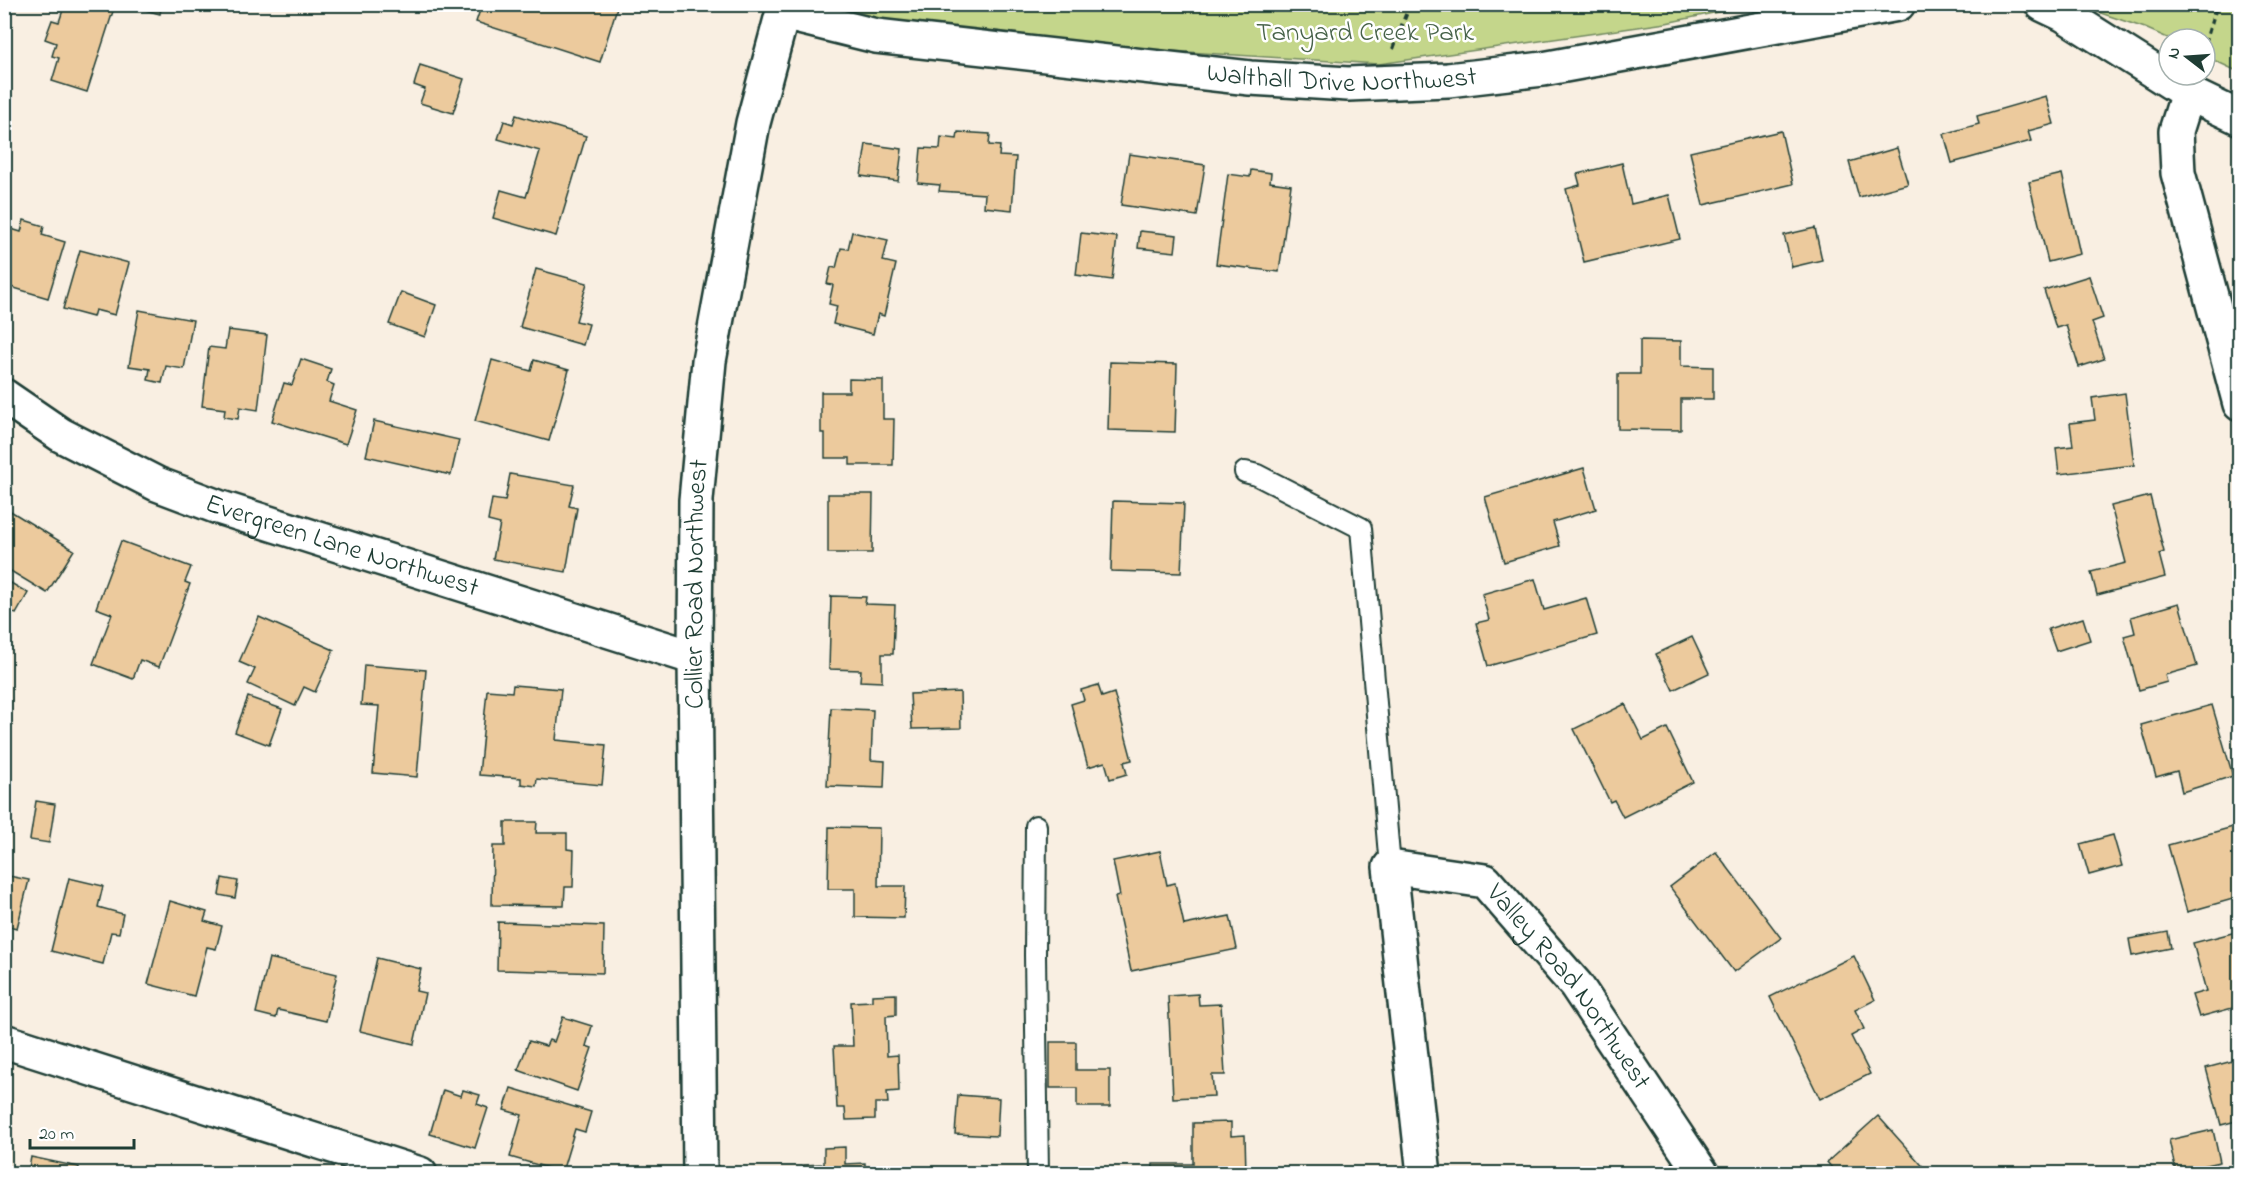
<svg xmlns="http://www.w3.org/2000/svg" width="2244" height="1178" font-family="'Indie Flower',sans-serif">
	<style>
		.green { fill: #c4d68b; stroke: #728a60; stroke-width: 1.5 }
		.building { fill: #ecca9d; stroke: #1f3d34; stroke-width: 1.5 }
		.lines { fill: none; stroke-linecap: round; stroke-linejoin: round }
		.lane-casing { stroke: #1f3d34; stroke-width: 24 }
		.street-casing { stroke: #1f3d34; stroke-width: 38 }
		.secondary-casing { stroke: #1f3d34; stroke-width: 38 }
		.path { stroke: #1f3d34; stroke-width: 4; stroke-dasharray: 6 4.5; stroke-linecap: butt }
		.lane { stroke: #fff; stroke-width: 20 }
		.street { stroke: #fff; stroke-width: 33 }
		.secondary { stroke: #fff; stroke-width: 33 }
		.labels { text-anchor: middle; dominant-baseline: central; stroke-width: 5; stroke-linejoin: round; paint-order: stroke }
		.park-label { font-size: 27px; fill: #48634a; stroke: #fff }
		.street-label { font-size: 27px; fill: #1f3d34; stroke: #fff }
	</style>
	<rect width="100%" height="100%" fill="#f9efe2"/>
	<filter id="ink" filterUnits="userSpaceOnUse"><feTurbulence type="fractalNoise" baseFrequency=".0167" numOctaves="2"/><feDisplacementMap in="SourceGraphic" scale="12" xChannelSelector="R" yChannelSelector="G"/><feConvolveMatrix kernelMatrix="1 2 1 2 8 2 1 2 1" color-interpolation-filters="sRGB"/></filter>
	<g filter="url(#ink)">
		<g class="green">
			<polygon points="806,4 1751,5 1666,23 1379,64 1140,49 803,18"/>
			<polygon points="2077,5 2239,5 2239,72 2205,56 2205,39 2170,39 2145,28"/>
		</g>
		<g class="building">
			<polygon points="65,4 115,5 87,92 52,81 59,58 52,56 56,43 45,39 52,20 59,22"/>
			<polygon points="123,4 162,4 160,14"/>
			<polygon points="482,4 618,4 600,62 476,22"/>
			<polygon points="420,65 464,79 453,113 420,103 425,89 414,85"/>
			<polygon points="2046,96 2054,124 2028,131 2031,141 1952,163 1944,134 1979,124 1977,116"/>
			<polygon points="516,115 586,136 556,236 493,218 501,190 526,197 540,151 498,139 504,121 513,124"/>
			<polygon points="1781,131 1793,184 1703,205 1690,152"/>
			<polygon points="958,132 990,134 989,145 1000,146 999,156 1016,157 1012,210 984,207 985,194 939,191 940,185 918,183 921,148 940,149 941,137 957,139"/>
			<polygon points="866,144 902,149 898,181 861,176"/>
			<polygon points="1897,148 1908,184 1859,197 1849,162"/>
			<polygon points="1129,154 1205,165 1197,216 1121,205"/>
			<polygon points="1622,163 1631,204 1669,195 1680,239 1584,262 1566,189 1580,185 1577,174"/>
			<polygon points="1251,170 1271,173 1270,182 1291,185 1279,272 1216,264 1228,174 1250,177"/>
			<polygon points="2062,174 2080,254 2048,262 2029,182"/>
			<polygon points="24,220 44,226 42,235 65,242 48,298 4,285 4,239 8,228 21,232"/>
			<polygon points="1815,228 1822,260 1792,267 1784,235"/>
			<polygon points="1140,231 1177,235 1175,252 1138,248"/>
			<polygon points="852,232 888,240 883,261 896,264 884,316 878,314 873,334 833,324 837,306 829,304 833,285 827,284 831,267 836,268 841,248 848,249"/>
			<polygon points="1081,233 1117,237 1112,280 1076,275"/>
			<polygon points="80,250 129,263 115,315 95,310 93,317 63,309"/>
			<polygon points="536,269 587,283 576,321 589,324 583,345 520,327"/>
			<polygon points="2089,276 2103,318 2092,322 2104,359 2079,367 2066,325 2056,328 2044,290"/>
			<polygon points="401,292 436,305 425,337 389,324"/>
			<polygon points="139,310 193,320 184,369 166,366 162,383 148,380 150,369 129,366"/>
			<polygon points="228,330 267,335 258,410 240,407 238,419 224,417 225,409 202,406 209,347 225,349"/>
			<polygon points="1640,340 1681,341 1681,366 1713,367 1713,399 1681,399 1681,430 1618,429 1618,374 1640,374"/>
			<polygon points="301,359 331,369 327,382 334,385 329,401 357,410 346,444 272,421 284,383 292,385"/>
			<polygon points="492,360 531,371 534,360 569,370 549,441 475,421"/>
			<polygon points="1110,362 1177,364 1175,432 1108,430"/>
			<polygon points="849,379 883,380 883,419 894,419 893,465 850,465 850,458 825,458 825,433 821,433 821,392 849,392"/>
			<polygon points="2125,393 2134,465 2059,474 2056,448 2073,446 2070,423 2095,420 2092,398"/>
			<polygon points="374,421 459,440 451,475 366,456"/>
			<polygon points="1584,468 1596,509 1553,522 1560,546 1504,562 1485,497"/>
			<polygon points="510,474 574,485 569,506 577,508 566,572 493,559 500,524 488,521 492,499 505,501"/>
			<polygon points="828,494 873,494 872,553 828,553"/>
			<polygon points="2150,496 2164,552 2159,554 2165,577 2097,595 2091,572 2126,563 2111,506"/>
			<polygon points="1113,501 1184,503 1181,573 1111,571"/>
			<polygon points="4,507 74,550 47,593 4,567"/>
			<polygon points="121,541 191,567 185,582 190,584 159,667 140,660 133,679 93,664 112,614 96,608"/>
			<polygon points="4,579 28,593 16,614 4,607"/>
			<polygon points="1535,579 1544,610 1586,598 1597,635 1488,666 1476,623 1489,620 1482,594"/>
			<polygon points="831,596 866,597 865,604 895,605 893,654 882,654 882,682 860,681 861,670 829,669"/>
			<polygon points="2179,603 2197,666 2165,675 2167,682 2139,690 2124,636 2135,633 2131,617"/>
			<polygon points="259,617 334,650 315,692 304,687 295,706 248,684 255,669 239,662"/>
			<polygon points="2083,618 2090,640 2056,651 2048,629"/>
			<polygon points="1692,637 1709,673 1673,690 1656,654"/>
			<polygon points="364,665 426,670 417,777 373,773 379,706 361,705"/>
			<polygon points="513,685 561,689 556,740 606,745 602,785 537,779 536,786 521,784 521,778 479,775 487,690 512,692"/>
			<polygon points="1098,685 1102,697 1114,693 1132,760 1124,762 1127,774 1110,779 1105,762 1088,767 1071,704 1084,700 1081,690"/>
			<polygon points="960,692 961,728 912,729 910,694"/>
			<polygon points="248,697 282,709 269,745 235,732"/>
			<polygon points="1625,704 1643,740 1667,728 1693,782 1623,817 1614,800 1610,802 1574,729"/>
			<polygon points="2212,705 2233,776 2182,792 2177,771 2156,777 2141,725"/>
			<polygon points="831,708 873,710 871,760 885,761 884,788 827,786"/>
			<polygon points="36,801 55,804 49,843 30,840"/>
			<polygon points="505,822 537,822 536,833 567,833 567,849 574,850 573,887 565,887 564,906 492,905 493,846 505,846"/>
			<polygon points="2240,825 2240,897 2187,912 2168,845"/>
			<polygon points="829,827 879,828 878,886 905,886 904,918 855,917 855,889 828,889"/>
			<polygon points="2113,835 2122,866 2089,875 2080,844"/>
			<polygon points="1160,851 1167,885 1175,883 1184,925 1230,916 1237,949 1131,971 1115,897 1120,896 1113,861"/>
			<polygon points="1716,852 1781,938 1734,972 1670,887"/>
			<polygon points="4,875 29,880 17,928 8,926 5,938"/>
			<polygon points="69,878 103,886 98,907 123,914 119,933 111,932 103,964 51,951"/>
			<polygon points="222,878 238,881 235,898 219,895"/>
			<polygon points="170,901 207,912 204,921 222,926 216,949 207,947 194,996 148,984"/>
			<polygon points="498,922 604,926 603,973 497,970"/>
			<polygon points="2240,931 2240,1006 2199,1017 2192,995 2206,991 2193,943"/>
			<polygon points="2168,932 2171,948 2132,956 2129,939"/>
			<polygon points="1854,956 1875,1000 1855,1010 1864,1029 1851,1036 1870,1074 1820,1099 1770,997"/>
			<polygon points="269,958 337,974 326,1021 278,1010 276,1018 256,1013"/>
			<polygon points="377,958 421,969 416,991 425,993 414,1044 360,1031"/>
			<polygon points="896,994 896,1015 886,1016 887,1056 898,1055 899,1091 887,1092 888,1103 875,1103 875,1119 846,1120 845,1108 837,1108 834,1046 853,1046 851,1002 872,1001 872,995"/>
			<polygon points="1198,994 1199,1005 1221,1004 1225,1075 1212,1075 1214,1096 1173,1098 1168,996"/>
			<polygon points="563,1017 592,1026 586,1046 592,1048 577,1091 518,1070 529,1041 546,1046 549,1040 554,1042"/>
			<polygon points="1050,1042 1076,1042 1076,1070 1110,1070 1110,1107 1077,1107 1077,1088 1050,1088"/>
			<polygon points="2240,1059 2240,1120 2221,1125 2206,1068"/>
			<polygon points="511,1088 591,1112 585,1132 575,1129 562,1172 510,1157 522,1115 504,1110"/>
			<polygon points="443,1090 461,1096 463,1090 480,1095 477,1104 488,1108 475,1148 430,1134"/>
			<polygon points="958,1095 999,1098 997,1136 955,1134"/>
			<polygon points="1878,1116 1928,1172 1933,1168 1938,1174 1837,1174 1827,1162"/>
			<polygon points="1231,1122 1231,1136 1245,1135 1246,1174 1153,1174 1153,1164 1193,1164 1193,1123"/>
			<polygon points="2213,1130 2220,1162 2176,1172 2169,1140"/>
			<polygon points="845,1147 845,1164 865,1163 865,1174 804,1174 803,1165 824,1164 824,1148"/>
			<polygon points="31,1157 79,1167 78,1174 9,1174 10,1169 28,1173"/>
		</g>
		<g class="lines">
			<g class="lane-casing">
				<g id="lane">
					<polyline points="1245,472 1257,475 1361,528 1390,867"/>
					<polyline points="1036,826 1035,955 1038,1174"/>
				</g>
			</g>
			<g class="street-casing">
				<g id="street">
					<polyline points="2042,4 2063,14 2188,93 2240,118"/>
					<path id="s1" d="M783 13 876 36 1250 78 1348 84 1448 80 1543 69 1898 4"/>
					<polyline points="2188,93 2176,131 2178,173 2240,404"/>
					<path id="s2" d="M4 396 61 435 157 484 218 507 695 658"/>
					<polyline points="4,1041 420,1174"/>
					<path id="s3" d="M1424 1174 1390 867 1485 881 1576 985 1702 1174"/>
				</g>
			</g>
			<g class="secondary-casing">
				<g id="secondary">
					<path id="s4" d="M700 1174 695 658 696 500 709 361 753 123 785 4"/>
				</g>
			</g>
			<g class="path">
				<polyline points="2205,44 2217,4"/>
				<polyline points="1393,49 1410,4"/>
			</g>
			<use href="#lane" class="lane"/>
			<use href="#street" class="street"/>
			<use href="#secondary" class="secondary"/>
		</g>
	</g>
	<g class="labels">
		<g class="park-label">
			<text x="1365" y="33">Tanyard Creek Park</text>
		</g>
		<g class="street-label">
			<text stroke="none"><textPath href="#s1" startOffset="564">Walthall Drive Northwest</textPath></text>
			<text stroke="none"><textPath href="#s2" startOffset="372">Evergreen Lane Northwest</textPath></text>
			<text stroke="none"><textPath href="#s4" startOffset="590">Collier Road Northwest</textPath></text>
			<text stroke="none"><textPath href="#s3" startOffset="540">Valley Road Northwest</textPath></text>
		</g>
	</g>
	<rect width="2244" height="1178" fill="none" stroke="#fff" stroke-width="24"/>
	<rect x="12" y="12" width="2220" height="1154" fill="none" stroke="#1f3d34" stroke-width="2" filter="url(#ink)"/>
	<g transform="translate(2187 57) rotate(287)"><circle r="28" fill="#ffffff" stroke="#a5b1ae" stroke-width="1.5"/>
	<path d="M0-4.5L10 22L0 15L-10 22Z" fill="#1f3d34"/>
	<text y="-9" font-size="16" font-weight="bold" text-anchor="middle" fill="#1f3d34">N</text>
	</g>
	<path d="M30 1139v9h104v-9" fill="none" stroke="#1f3d34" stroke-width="3"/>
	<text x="39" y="1139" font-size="18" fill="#1f3d34" stroke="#ffffff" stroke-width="4.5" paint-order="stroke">20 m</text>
</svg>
